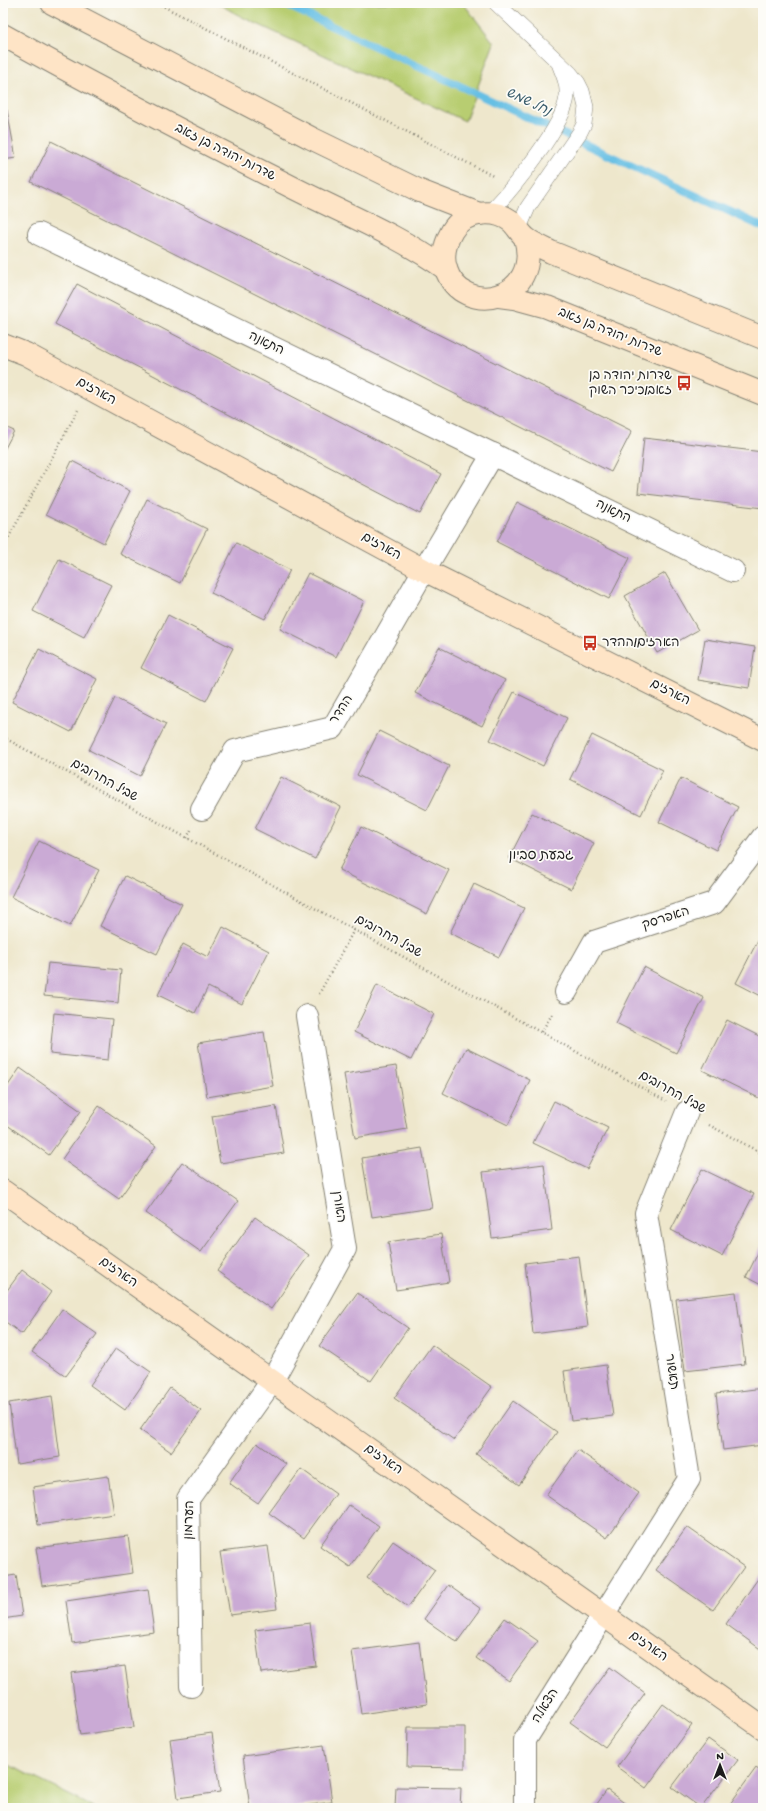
<svg xmlns="http://www.w3.org/2000/svg" width="766" height="1811" font-family="'Gochi Hand','Playpen Sans Hebrew',sans-serif">
	<style>
		.green { fill: #b8cd71; stroke: #6a7446 }
		.lines { fill: none; stroke-linecap: round; stroke-linejoin: round }
		.stream { stroke: #66bfe4; stroke-width: 8 }
		.building { fill: #caaad5 }
		.lane-casing { stroke: #858274; stroke-width: 16 }
		.street-casing { stroke: #858274; stroke-width: 24 }
		.secondary-casing { stroke: #858274; stroke-width: 24 }
		.path { stroke: #858274; stroke-width: 2.5; stroke-dasharray: 1 3; stroke-linecap: butt }
		.lane { stroke: #fff; stroke-width: 15 }
		.street { stroke: #fff; stroke-width: 22 }
		.secondary { stroke: #fee4c6; stroke-width: 22 }
		.labels { text-anchor: middle; dominant-baseline: central; stroke-width: 3.5; stroke-linejoin: round; paint-order: stroke }
		.street-label { font-size: 13px; fill: #1c1c1c; stroke: #fdfcf7 }
		.poi-label { font-size: 13px; fill: #1c1c1c; stroke: #fdfcf7; text-anchor: end }
		.water-label { font-size: 14px; font-style: italic; fill: #3a5d6c; stroke: #fdfcf7 }
		.neighbourhood-label { font-size: 14px; fill: #1c1c1c; stroke: #fdfcf7 }
	</style>
	<rect width="100%" height="100%" fill="#fdfcf7"/>
	<filter id="ink" filterUnits="userSpaceOnUse"><feTurbulence type="fractalNoise" baseFrequency=".025" numOctaves="2"/><feDisplacementMap in="SourceGraphic" scale="8" xChannelSelector="R" yChannelSelector="G"/><feConvolveMatrix kernelMatrix="1 2 1 2 8 2 1 2 1" color-interpolation-filters="sRGB"/></filter>
	<filter id="wash" filterUnits="userSpaceOnUse"><feTurbulence type="fractalNoise" baseFrequency=".012" numOctaves="4" result="noise"/><feDisplacementMap in="SourceGraphic" scale="16" xChannelSelector="R" yChannelSelector="G"/><feGaussianBlur stdDeviation="0.9" result="paint"/><feColorMatrix in="noise" values="0 0 0 0 0 0 0 0 0 0 0 0 0 0 0 0 0 1.4 0 .05"/><feComposite in="paint" operator="in"/></filter>
	<g filter="url(#wash)">
		<rect width="100%" height="100%" fill="#eee7cc"/>
		<g class="green">
			<polygon points="217,3 463,3 494,43 465,121 240,16"/>
			<polygon points="3,1762 95,1808 3,1808"/>
		</g>
		<g class="lines">
			<polyline class="stream" points="282,3 763,227"/>
		</g>
		<g id="blocks">
			<g class="building">
				<polygon points="7,110 16,158 3,160 3,111"/>
				<polygon points="51,141 632,431 611,472 31,182"/>
				<polygon points="77,284 441,474 420,514 55,324"/>
				<polygon points="3,426 14,431 3,452"/>
				<polygon points="644,438 763,452 763,508 638,493"/>
				<polygon points="72,461 130,491 104,543 46,514"/>
				<polygon points="147,499 207,529 180,583 120,554"/>
				<polygon points="517,502 630,558 609,599 497,542"/>
				<polygon points="236,543 290,570 265,619 211,593"/>
				<polygon points="59,559 111,585 84,637 33,611"/>
				<polygon points="308,573 364,601 336,657 280,629"/>
				<polygon points="665,573 698,630 657,653 625,596"/>
				<polygon points="168,615 233,648 206,701 141,668"/>
				<polygon points="705,639 755,647 749,688 698,680"/>
				<polygon points="439,647 505,680 482,726 415,693"/>
				<polygon points="39,649 97,679 71,732 12,702"/>
				<polygon points="514,692 567,718 543,766 490,740"/>
				<polygon points="115,698 166,724 140,776 89,750"/>
				<polygon points="379,731 449,766 427,810 357,775"/>
				<polygon points="592,735 663,770 641,815 570,779"/>
				<polygon points="281,777 341,807 315,859 255,829"/>
				<polygon points="681,778 738,807 716,850 659,822"/>
				<polygon points="532,813 594,843 571,889 509,858"/>
				<polygon points="361,827 449,870 427,914 339,870"/>
				<polygon points="39,841 99,870 70,926 11,897"/>
				<polygon points="125,876 182,904 157,954 100,926"/>
				<polygon points="474,884 524,908 499,957 450,933"/>
				<polygon points="223,927 269,951 242,1004 208,987 195,1013 158,995 183,944 208,957"/>
				<polygon points="760,936 763,937 763,997 736,983"/>
				<polygon points="48,963 121,970 118,1003 44,996"/>
				<polygon points="644,967 704,998 676,1053 616,1023"/>
				<polygon points="377,985 434,1014 411,1060 354,1032"/>
				<polygon points="54,1013 112,1019 108,1060 50,1054"/>
				<polygon points="727,1020 763,1038 763,1100 702,1070"/>
				<polygon points="264,1032 273,1086 207,1097 198,1043"/>
				<polygon points="466,1048 530,1080 508,1125 443,1093"/>
				<polygon points="396,1066 407,1129 355,1138 344,1074"/>
				<polygon points="20,1068 81,1111 49,1155 3,1122 3,1093"/>
				<polygon points="554,1101 608,1128 587,1169 533,1143"/>
				<polygon points="99,1106 156,1146 119,1199 62,1159"/>
				<polygon points="276,1106 284,1153 220,1163 212,1116"/>
				<polygon points="422,1148 432,1208 372,1217 362,1158"/>
				<polygon points="182,1162 238,1201 201,1252 146,1213"/>
				<polygon points="544,1164 552,1230 492,1238 483,1172"/>
				<polygon points="702,1169 754,1194 722,1256 671,1230"/>
				<polygon points="255,1217 309,1255 271,1309 217,1271"/>
				<polygon points="441,1234 449,1282 396,1290 388,1242"/>
				<polygon points="763,1243 763,1286 746,1277"/>
				<polygon points="579,1256 588,1327 533,1334 525,1263"/>
				<polygon points="22,1270 51,1292 22,1334 3,1320 3,1296"/>
				<polygon points="736,1292 745,1364 685,1371 676,1299"/>
				<polygon points="357,1293 408,1328 371,1381 319,1346"/>
				<polygon points="62,1309 97,1334 66,1376 32,1352"/>
				<polygon points="432,1345 492,1387 454,1440 394,1398"/>
				<polygon points="116,1348 151,1372 125,1410 90,1385"/>
				<polygon points="606,1365 613,1416 571,1421 564,1371"/>
				<polygon points="170,1388 201,1411 171,1452 140,1430"/>
				<polygon points="763,1388 763,1445 723,1450 716,1394"/>
				<polygon points="52,1396 60,1457 17,1464 9,1403"/>
				<polygon points="513,1401 557,1432 519,1485 476,1454"/>
				<polygon points="257,1443 286,1464 258,1503 229,1483"/>
				<polygon points="578,1450 639,1493 607,1538 546,1495"/>
				<polygon points="301,1469 336,1494 304,1538 269,1513"/>
				<polygon points="108,1476 114,1514 38,1525 33,1487"/>
				<polygon points="349,1505 379,1526 350,1567 320,1546"/>
				<polygon points="687,1527 744,1567 713,1610 656,1570"/>
				<polygon points="128,1536 133,1573 42,1586 36,1548"/>
				<polygon points="393,1541 435,1570 408,1607 367,1578"/>
				<polygon points="268,1546 277,1609 230,1615 220,1552"/>
				<polygon points="762,1573 763,1574 763,1651 726,1624"/>
				<polygon points="16,1575 22,1616 3,1619 3,1577"/>
				<polygon points="448,1585 481,1609 457,1642 424,1619"/>
				<polygon points="148,1589 154,1632 72,1643 66,1601"/>
				<polygon points="505,1618 538,1641 509,1681 476,1658"/>
				<polygon points="310,1623 316,1666 261,1673 255,1630"/>
				<polygon points="419,1642 427,1704 361,1714 352,1651"/>
				<polygon points="125,1666 134,1727 80,1735 71,1673"/>
				<polygon points="610,1667 645,1693 605,1747 570,1722"/>
				<polygon points="663,1704 692,1725 646,1788 617,1767"/>
				<polygon points="408,1727 465,1727 465,1768 407,1767"/>
				<polygon points="212,1733 220,1792 178,1798 170,1739"/>
				<polygon points="708,1739 738,1760 701,1808 672,1787"/>
				<polygon points="324,1745 332,1802 289,1808 250,1808 243,1756"/>
				<polygon points="756,1768 763,1773 763,1808 727,1808"/>
				<polygon points="396,1787 461,1788 460,1808 395,1808"/>
				<polygon points="607,1790 631,1808 594,1808"/>
			</g>
		</g>
	</g>
	<g filter="url(#ink)">
		<use href="#blocks" fill-opacity="0" stroke="#858274" stroke-width="1"/>
		<g class="lines">
			<g class="lane-casing">
				<g id="lane">
					<polyline points="496,3 570,73 578,83 582,91 586,107 584,124 580,132 528,207 519,228"/>
					<path d="M489 213C511 191 565 125 567 96 568 85 564 76 560 66"/>
				</g>
			</g>
			<g class="street-casing">
				<g id="street">
					<polyline points="39,234 733,571"/>
					<polyline points="202,809 235,751 333,728 424,570 493,454"/>
					<polyline points="566,992 594,942 714,903 763,837"/>
					<polyline points="191,1686 188,1499 272,1381 345,1249 307,1016"/>
					<polyline points="525,1808 525,1740 689,1479 646,1213 687,1112"/>
				</g>
			</g>
			<g class="secondary-casing">
				<g id="secondary">
					<polyline points="52,3 311,138 420,191 479,214"/>
					<path d="M3 35C96 87 191 136 286 184 340 212 397 234 446 269"/>
					<path d="M525 238C543 300 462 319 446 269 442 256 445 243 452 231 463 212 493 208 511 221 517 226 520 234 527 239 534 244 543 248 551 252L763 338"/>
					<polyline points="499,296 514,298 547,307 763,394"/>
					<polyline points="3,345 26,354 424,570 763,740"/>
					<polyline points="3,1191 763,1728"/>
				</g>
			</g>
			<g class="path">
				<polyline points="157,3 493,176"/>
				<polyline points="3,548 78,410"/>
				<polyline points="3,737 666,1101"/>
				<polyline points="187,838 191,830"/>
				<polyline points="319,994 354,930"/>
				<polyline points="541,1032 553,1013"/>
				<polyline points="709,1125 763,1154"/>
			</g>
			<use href="#lane" class="lane"/>
			<use href="#street" class="street"/>
			<use href="#secondary" class="secondary"/>
		</g>
	</g>
	<defs>
		<g id="bus-bare" transform="scale(1.2)"><path d="M-5-6H5V4H4V6H2V4H-2V6H-4V4H-5ZM-3.5-4V0h7V-4ZM-3.5 1.2v1.5H-2V1.2ZM2 1.2v1.5H3.5V1.2Z" fill="#c8321e" stroke="#fdfcf7" stroke-width="2.5" paint-order="stroke"/></g>
	</defs>
	<g fill-rule="evenodd">
		<use href="#bus-bare" x="684" y="383"/>
		<use href="#bus-bare" x="590" y="643"/>
	</g>
	<g class="labels">
		<g class="street-label">
			<text transform="translate(225 153) rotate(27)">שדרות יהודה בן זאב</text>
			<text transform="translate(610 333) rotate(22)">שדרות יהודה בן זאב</text>
			<text transform="translate(266 344) rotate(26)">התאנה</text>
			<text transform="translate(96 392) rotate(29)">הארזים</text>
			<text transform="translate(613 512) rotate(26)">התאנה</text>
			<text transform="translate(381 547) rotate(29)">הארזים</text>
			<text transform="translate(670 693) rotate(27)">הארזים</text>
			<text transform="translate(342 710) rotate(-57)">ההדר</text>
			<text transform="translate(104 781) rotate(29)">שביל החרובים</text>
			<text transform="translate(666 919) rotate(-18)">האפרסק</text>
			<text transform="translate(388 937) rotate(29)">שביל החרובים</text>
			<text transform="translate(672 1093) rotate(29)">שביל החרובים</text>
			<text transform="translate(338 1207) rotate(81)">האורן</text>
			<text transform="translate(118 1273) rotate(35)">הארזים</text>
			<text transform="translate(671 1372) rotate(81)">תאשור</text>
			<text transform="translate(383 1460) rotate(35)">הארזים</text>
			<text transform="translate(190 1520) rotate(-88)">הערמון</text>
			<text transform="translate(648 1647) rotate(35)">הארזים</text>
			<text transform="translate(546 1706) rotate(-58)">הצאלה</text>
		</g>
		<g class="poi-label">
			<text x="672" y="376">שדרות יהודה בן<tspan x="672" dy="15">זאב/כיכר השוק</tspan></text>
			<text x="602" y="643" text-anchor="start">הארזים/ההדר</text>
		</g>
		<g class="water-label">
			<text transform="translate(528 103) rotate(25)">נחל שמש</text>
		</g>
		<g class="neighbourhood-label">
			<text x="541" y="856">גבעת סביון</text>
		</g>
	</g>
	<rect width="766" height="1811" fill="none" stroke="#fdfcf7" stroke-width="16"/>
	<g transform="translate(720 1765)" stroke="#fdfcf7" stroke-width="3" paint-order="stroke">
	<path d="M0-3L7 15L0 10L-7 15Z" fill="#1c1c1c"/>
	<text y="-6" font-size="11" font-weight="bold" text-anchor="middle" fill="#1c1c1c">N</text>
	</g>
</svg>
